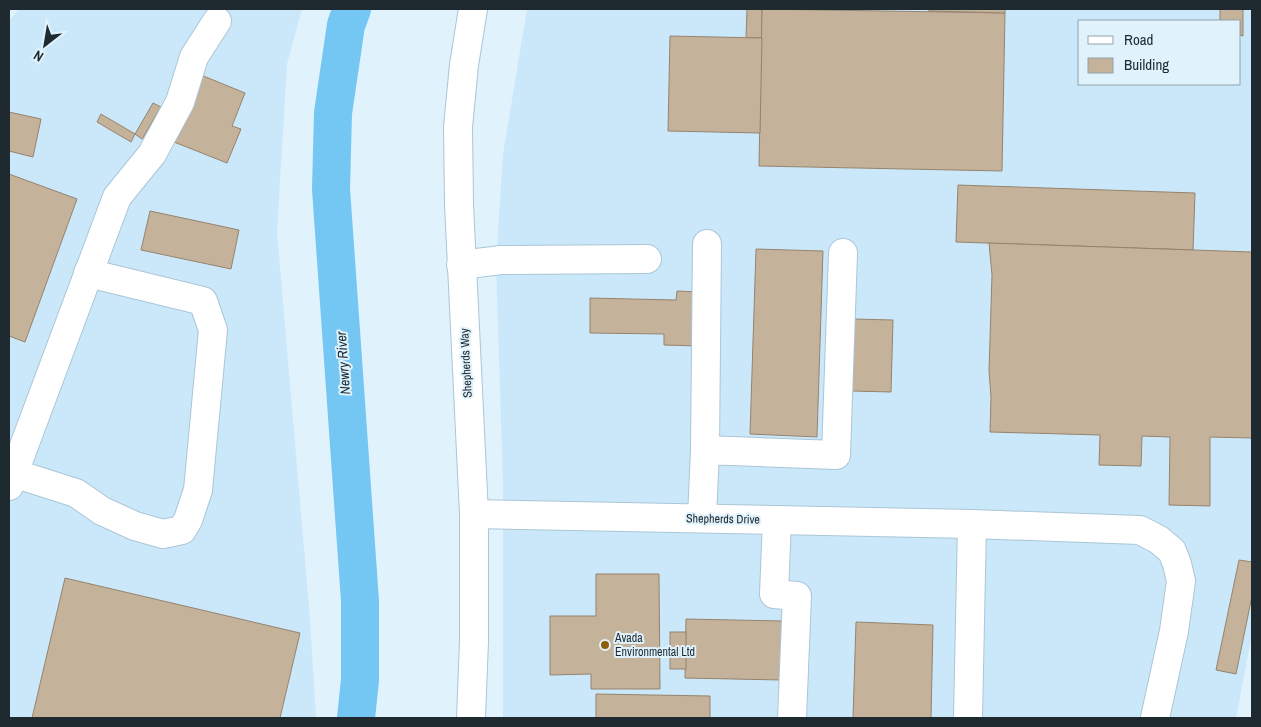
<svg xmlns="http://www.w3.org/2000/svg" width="1261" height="727" font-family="'Archivo Narrow',sans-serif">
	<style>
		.built { fill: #cbe8fa; fill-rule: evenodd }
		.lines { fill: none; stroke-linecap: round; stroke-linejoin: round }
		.river { stroke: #74c6f3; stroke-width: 38 }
		.building { fill: #c5b29a; stroke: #95836d }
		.minor-casing { stroke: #aac6d7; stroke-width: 30 }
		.minor { stroke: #fff; stroke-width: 28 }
		.poi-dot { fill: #8e5e08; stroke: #e0f2fc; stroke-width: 2 }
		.labels { text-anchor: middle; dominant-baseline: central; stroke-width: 4; stroke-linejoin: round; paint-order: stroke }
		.street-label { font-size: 12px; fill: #1e2930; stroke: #e0f2fc }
		.poi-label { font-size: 12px; fill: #1e2930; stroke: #e0f2fc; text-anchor: start }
		.water-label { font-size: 14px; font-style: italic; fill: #192c37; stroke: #e0f2fc }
	</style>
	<rect width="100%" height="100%" fill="#e0f2fc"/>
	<g class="built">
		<polygon points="19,9 302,9 287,64 277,232 310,619 316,718 9,718 9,21"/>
		<path d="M527 9H1252V634L1236 718H503V483L496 265 503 154ZM1080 21H1240V84H1080Z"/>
	</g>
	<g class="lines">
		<polyline class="river" points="352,9 346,25 333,113 331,189 360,601 360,680 356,718"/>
	</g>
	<g class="building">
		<polygon points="747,9 762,9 762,38 746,38"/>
		<polygon points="762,9 1005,13 1002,171 759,166"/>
		<polygon points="929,9 1005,9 1005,13 929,11"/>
		<polygon points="1220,9 1243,9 1243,36 1240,35 1240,21 1220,21"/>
		<polygon points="670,36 762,38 760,133 668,131"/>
		<polygon points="201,75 245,93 232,126 241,129 227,163 174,142"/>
		<polygon points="153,103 161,107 142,139 135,134"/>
		<polygon points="9,112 41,119 33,157 9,151"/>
		<polygon points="101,114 135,134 131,142 97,122"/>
		<polygon points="9,174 77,199 25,342 9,336"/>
		<polygon points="958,185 1195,193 1193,250 956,242"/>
		<polygon points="150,211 239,230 231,269 141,250"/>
		<polygon points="989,243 1252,252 1252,438 1210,437 1210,506 1169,505 1170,437 1142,436 1141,466 1099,465 1100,435 990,432 991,397 989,371 992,275"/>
		<polygon points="756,249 823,251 817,437 750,434"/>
		<polygon points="677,291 700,292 699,346 664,345 664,334 590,333 590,298 676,300"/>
		<polygon points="854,319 893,320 891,392 852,391"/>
		<polygon points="1239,560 1252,562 1252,596 1236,674 1216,670"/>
		<polygon points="596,574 659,574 660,689 591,689 591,674 550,675 550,616 596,616"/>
		<polygon points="65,578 300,633 280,718 32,718"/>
		<polygon points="686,619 782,621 781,680 685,678"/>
		<polygon points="856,622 933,625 931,718 853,718"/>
		<rect x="670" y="632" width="16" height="37"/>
		<polygon points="596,694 710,696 710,718 596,718"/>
	</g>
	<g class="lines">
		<g class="minor-casing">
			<g id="minor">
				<polyline points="461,265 501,260 647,259"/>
				<polyline points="705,450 707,244"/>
				<polyline points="13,473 76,493 102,511 135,526 163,534 182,530 188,520 198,490 213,330 203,301 88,273"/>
				<polyline points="9,486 117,197 152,154 180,102 194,57 217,21"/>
				<polyline points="474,514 972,524 1140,530 1159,540 1172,551 1177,564 1181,581 1174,631 1155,718"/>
				<polyline points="702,518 705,450 836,455 843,253"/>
				<polyline points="777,520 774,594 797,596 792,718"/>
				<polyline points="471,718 474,641 474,514 459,204 458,127 464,65 473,9"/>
				<polyline points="968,718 972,524"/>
			</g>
		</g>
		<use href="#minor" class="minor"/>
	</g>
	<circle class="poi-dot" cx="605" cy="645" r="5"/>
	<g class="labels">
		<g class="street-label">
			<text transform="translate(466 363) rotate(-93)">Shepherds Way</text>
			<text transform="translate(723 519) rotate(1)">Shepherds Drive</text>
		</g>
		<g class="poi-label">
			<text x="615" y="638">Avada<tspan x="615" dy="14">Environmental Ltd</tspan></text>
		</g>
		<g class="water-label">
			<text transform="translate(343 363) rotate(-94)">Newry River</text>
		</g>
	</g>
	<rect width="1261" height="727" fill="none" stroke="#1e2930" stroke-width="20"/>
	<rect x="1078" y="20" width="162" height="65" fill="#e0f2fc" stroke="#92a2aa"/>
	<rect x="1088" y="36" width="25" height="8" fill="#ffffff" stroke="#92a2aa"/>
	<text x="1124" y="45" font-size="15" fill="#1e2930">Road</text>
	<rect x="1088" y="58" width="25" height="15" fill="#c5b29a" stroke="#92a2aa"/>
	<text x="1124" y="70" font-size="15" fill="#1e2930">Building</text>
	<g transform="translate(45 45) rotate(211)" stroke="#e0f2fc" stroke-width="4" paint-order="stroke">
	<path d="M0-4L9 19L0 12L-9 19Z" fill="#1e2930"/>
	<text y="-8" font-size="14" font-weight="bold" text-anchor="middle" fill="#1e2930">N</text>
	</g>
</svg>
